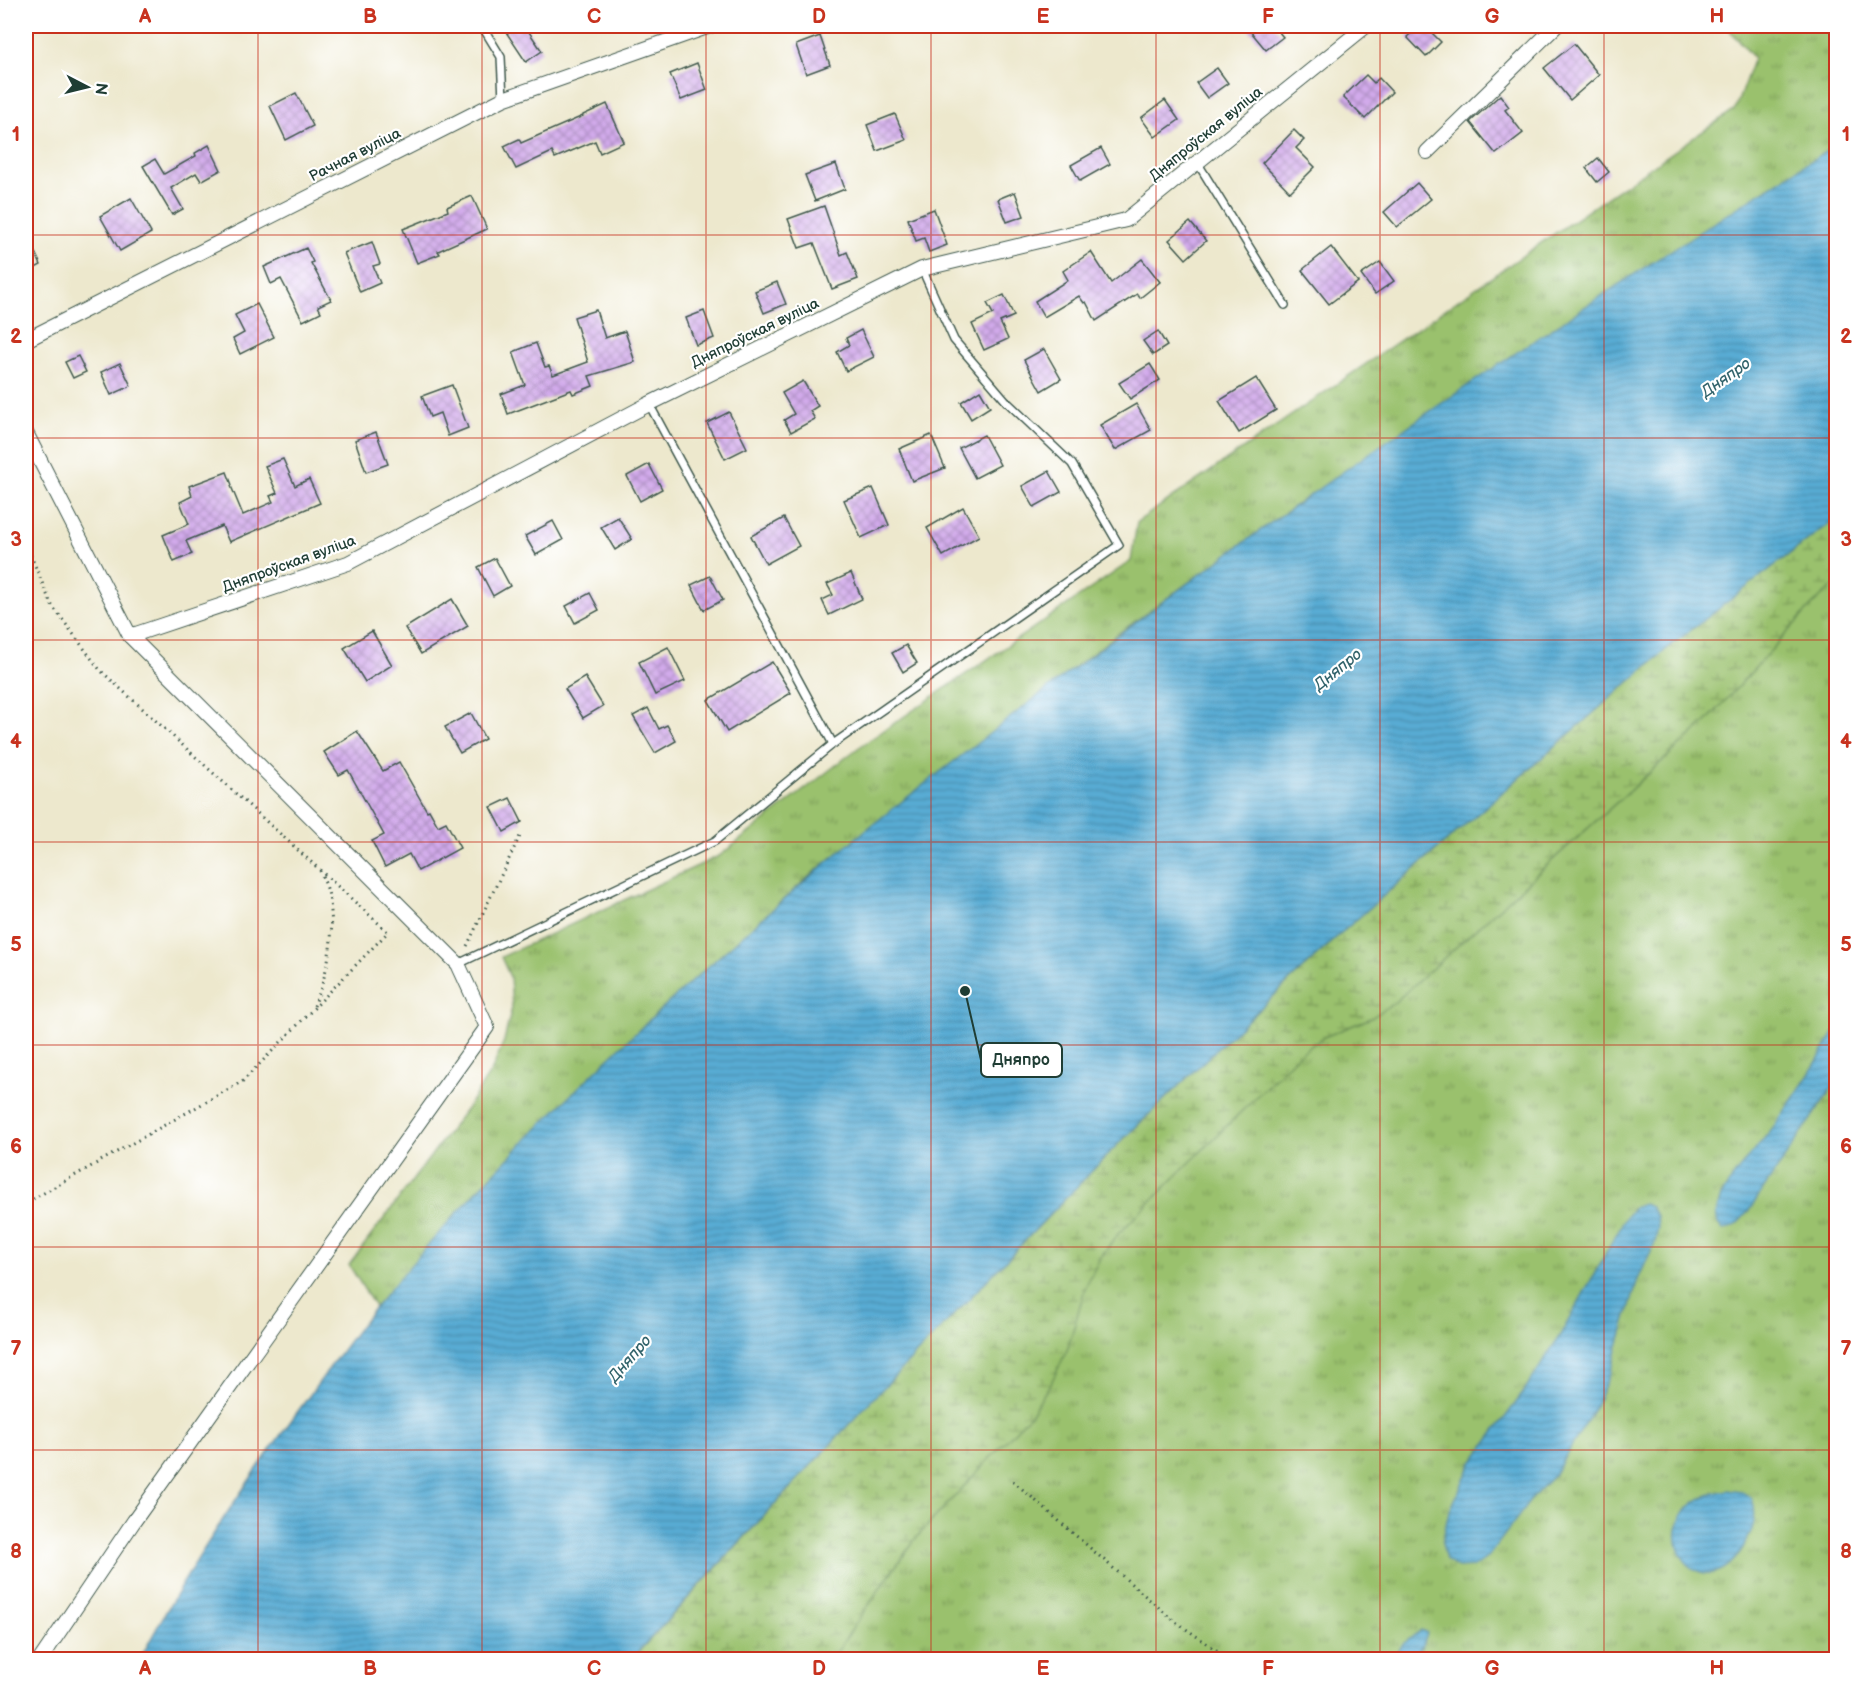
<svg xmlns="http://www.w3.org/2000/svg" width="1862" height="1685" font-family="'Balsamiq Sans',sans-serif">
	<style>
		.grass { fill: url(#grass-tufts); stroke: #5c7f50; stroke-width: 1.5 }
		.wetland { fill: url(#wetland-marsh); stroke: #5c7f50; stroke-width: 1.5 }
		.water { fill: url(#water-rules); stroke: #3c7484; stroke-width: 1.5 }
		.building { fill: url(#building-cross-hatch) }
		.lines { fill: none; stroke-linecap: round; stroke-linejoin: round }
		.service-casing { stroke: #3e574b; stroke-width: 10 }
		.minor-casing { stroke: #3e574b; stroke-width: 16 }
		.path { stroke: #3e574b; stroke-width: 3; stroke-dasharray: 1.5 4.5; stroke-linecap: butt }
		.service { stroke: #fff; stroke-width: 7 }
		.minor { stroke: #fff; stroke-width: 14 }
		.grid { fill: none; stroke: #c8321e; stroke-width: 1.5; stroke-opacity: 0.55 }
		.labels { text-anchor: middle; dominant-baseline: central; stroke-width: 4.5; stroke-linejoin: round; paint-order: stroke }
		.street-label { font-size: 15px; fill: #1f3d34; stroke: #fff }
		.water-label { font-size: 16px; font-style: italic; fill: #33646c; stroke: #fff }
		.leader { fill: none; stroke: #1f3d34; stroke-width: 2 }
		.callout-dot { fill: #1f3d34; stroke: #fff; stroke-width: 2 }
		.callout { fill: #fff; stroke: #1f3d34; stroke-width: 2 }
		.callout-label { font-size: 16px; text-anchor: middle; font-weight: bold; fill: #1f3d34 }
		.neatline { fill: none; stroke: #c8321e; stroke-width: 2 }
		.grid-label { font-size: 20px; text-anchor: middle; font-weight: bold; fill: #c8321e }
	</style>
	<defs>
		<pattern id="grass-tufts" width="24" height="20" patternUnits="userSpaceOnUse" patternTransform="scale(1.5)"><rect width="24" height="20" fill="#9ac16d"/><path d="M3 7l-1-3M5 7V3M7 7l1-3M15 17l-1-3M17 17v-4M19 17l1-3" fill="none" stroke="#7d9e5a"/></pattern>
		<pattern id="wetland-marsh" width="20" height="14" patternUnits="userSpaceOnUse" patternTransform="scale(1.5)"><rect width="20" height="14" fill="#9ac16d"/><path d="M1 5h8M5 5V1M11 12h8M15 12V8" fill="none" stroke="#7d9e5a"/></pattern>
		<pattern id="water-rules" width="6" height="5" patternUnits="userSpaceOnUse" patternTransform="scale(1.5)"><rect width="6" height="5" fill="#58acd4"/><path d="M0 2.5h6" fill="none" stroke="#488dad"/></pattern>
		<pattern id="building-cross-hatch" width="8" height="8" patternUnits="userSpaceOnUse" patternTransform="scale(1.5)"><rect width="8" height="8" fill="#d2aaeb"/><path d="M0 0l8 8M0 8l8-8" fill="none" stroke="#aa8cbf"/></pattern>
	</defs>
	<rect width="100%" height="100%" fill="#fff"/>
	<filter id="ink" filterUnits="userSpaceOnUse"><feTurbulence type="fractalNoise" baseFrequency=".0167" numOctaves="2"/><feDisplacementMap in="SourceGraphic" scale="12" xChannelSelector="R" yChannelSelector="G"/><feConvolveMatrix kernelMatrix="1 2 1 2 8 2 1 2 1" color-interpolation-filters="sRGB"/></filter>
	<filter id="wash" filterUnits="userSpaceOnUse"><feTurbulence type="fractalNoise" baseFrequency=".008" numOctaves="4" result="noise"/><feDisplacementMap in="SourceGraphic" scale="24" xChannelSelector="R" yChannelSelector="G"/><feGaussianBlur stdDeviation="1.35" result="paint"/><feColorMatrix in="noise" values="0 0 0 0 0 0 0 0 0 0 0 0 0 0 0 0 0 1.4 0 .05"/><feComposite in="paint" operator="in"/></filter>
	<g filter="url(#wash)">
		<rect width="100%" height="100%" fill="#ede8cd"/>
		<g class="grass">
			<polygon points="1726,26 1836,26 1836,145 1297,504 1116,635 815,871 660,1010 565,1101 472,1196 375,1307 349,1265 469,1105 492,1070 504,1041 512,1007 510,977 501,957 719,856 858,748 1131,561 1137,522 1735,109 1754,58"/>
			<polygon points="1836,518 1836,1659 631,1660 864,1408 1112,1150"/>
		</g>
		<polygon class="wetland" points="1836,518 1836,584 1812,605 1707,721 1395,1002 1371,1018 1324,1037 1298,1055 1118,1234 1100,1258 1085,1288 1068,1348 1051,1383 1030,1415 916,1538 875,1595 832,1659 631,1660 864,1408 1112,1150 1223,1043 1341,933 1669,647"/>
		<g class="water">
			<path d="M1836 145V518L1669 647 1341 933 1223 1043 1112 1150 864 1408 631 1659H140C190 1564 251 1474 315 1388 335 1360 355 1331 377 1305 506 1148 658 1008 812 875 870 824 932 779 993 731 1262 520 1546 327 1836 145Z"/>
			<path d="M1836 1030V1082L1748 1212C1740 1221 1735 1228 1723 1230L1718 1224 1716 1214 1721 1196 1735 1174 1776 1124 1808 1076Z"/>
			<polygon points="1644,1204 1651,1207 1657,1217 1658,1228 1655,1242 1637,1282 1610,1373 1596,1406 1554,1475 1532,1498 1488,1557 1474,1567 1458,1568 1446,1560 1442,1544 1448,1515 1471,1464 1526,1389 1562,1332 1626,1217 1634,1207"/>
			<path d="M1728 1490 1742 1492 1752 1498C1758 1516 1753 1531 1744 1546 1698 1626 1627 1506 1728 1490Z"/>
			<polygon points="1421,1630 1427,1633 1423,1645 1411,1659 1390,1659 1403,1644"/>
		</g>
		<g id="blocks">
			<g class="building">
				<polygon points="502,26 525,26 542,51 526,62"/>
				<polygon points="1246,26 1274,26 1283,37 1266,50"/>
				<polygon points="1419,26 1425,26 1441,42 1426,57 1407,37"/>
				<polygon points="820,36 830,65 806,74 796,45"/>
				<polygon points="1574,44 1599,75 1570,100 1544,68"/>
				<polygon points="697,63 707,90 681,100 670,74"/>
				<polygon points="1217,68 1228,83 1207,98 1196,83"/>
				<polygon points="1366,75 1374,83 1379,78 1392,92 1365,119 1343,97"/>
				<polygon points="296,93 313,126 286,140 270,106"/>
				<polygon points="1500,95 1509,107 1505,110 1523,133 1496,154 1470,122"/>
				<polygon points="1165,100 1179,120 1155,137 1141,118"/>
				<polygon points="607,104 624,142 600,153 595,141 555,158 552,152 516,169 504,146 519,139 521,143 583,116 583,115"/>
				<polygon points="895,114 906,140 877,151 867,125"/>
				<polygon points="1294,130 1304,140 1296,148 1315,167 1290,192 1262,163"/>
				<polygon points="209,145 221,170 201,181 196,173 171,188 183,209 172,215 143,166 155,159 164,174 196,156 195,153"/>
				<polygon points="1101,148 1110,164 1080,181 1071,165"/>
				<polygon points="1598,158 1609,172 1597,182 1586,168"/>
				<polygon points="836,164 845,189 815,201 805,175"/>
				<polygon points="1417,183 1431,199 1397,227 1384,212"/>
				<polygon points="1015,192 1024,216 1007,222 998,199"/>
				<polygon points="472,196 487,229 438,251 440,254 417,263 403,229 448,211 447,207"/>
				<polygon points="131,198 151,233 120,251 100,216"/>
				<polygon points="824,206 841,255 847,252 858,279 832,289 814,243 799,248 788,219"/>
				<polygon points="934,209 947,245 929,252 924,238 916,241 908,219"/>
				<polygon points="1190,222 1206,241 1186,259 1169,240"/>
				<polygon points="26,233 41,265 26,273"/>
				<polygon points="372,242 380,264 373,266 380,283 360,292 344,253"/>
				<polygon points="1331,247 1358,282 1329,304 1302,270"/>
				<polygon points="306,248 313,262 311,263 331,300 318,306 321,312 303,321 281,279 271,284 264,267"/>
				<polygon points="1091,252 1111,283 1142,259 1160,282 1140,298 1137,294 1096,321 1086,302 1084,303 1079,296 1044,317 1035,301 1068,280 1063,271"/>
				<polygon points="1380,262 1394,281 1375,294 1361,275"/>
				<polygon points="777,282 786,304 764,313 755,291"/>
				<polygon points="1004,295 1014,316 1000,322 1008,339 984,350 972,324 993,314 987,303"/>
				<polygon points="257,304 274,337 240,354 233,339 244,333 235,315"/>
				<polygon points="596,310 605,338 625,331 635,362 589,376 593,386 573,394 571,390 508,414 501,394 525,385 513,352 536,343 545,367 549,366 553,375 588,362 574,317"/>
				<polygon points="704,311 714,338 696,345 686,318"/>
				<polygon points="861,330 874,357 846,371 837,352 849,345 846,338"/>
				<polygon points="1158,331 1167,346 1153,355 1143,341"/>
				<polygon points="1044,349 1061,379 1041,391 1024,360"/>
				<polygon points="78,356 86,372 73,378 65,362"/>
				<polygon points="120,363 131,386 111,395 101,372"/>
				<polygon points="1150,364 1160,380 1130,399 1119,383"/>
				<polygon points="1256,378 1276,410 1239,433 1219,401"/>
				<polygon points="803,381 818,406 810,411 815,419 791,432 784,420 794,414 782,393"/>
				<polygon points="452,385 468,428 448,436 440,413 430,417 422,396"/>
				<polygon points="980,390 990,407 971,419 961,402"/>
				<polygon points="1136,404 1151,430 1115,450 1100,425"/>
				<polygon points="729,412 747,448 725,459 707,423"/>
				<polygon points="376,432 388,464 366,472 355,440"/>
				<polygon points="931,435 945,468 912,481 899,449"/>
				<polygon points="984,435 1000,465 975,478 959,448"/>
				<polygon points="283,459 295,486 309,479 320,503 229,542 222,526 186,541 192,554 174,562 163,535 189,524 180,502 192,496 189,486 227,472 232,485 231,486 243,515 273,502 270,496 277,493 265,466"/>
				<polygon points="649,464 662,489 640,501 627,476"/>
				<polygon points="1049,471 1061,492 1034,507 1022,486"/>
				<polygon points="873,488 889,525 861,538 844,500"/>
				<polygon points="963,507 979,536 943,556 927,528"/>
				<polygon points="618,517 632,539 615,550 601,527"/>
				<polygon points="784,518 799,546 766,564 751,536"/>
				<polygon points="553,521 563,540 536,555 525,536"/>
				<polygon points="495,558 510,586 493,596 478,567"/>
				<polygon points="851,573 862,599 829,615 822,600 833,595 827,584"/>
				<polygon points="710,576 723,600 704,610 691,585"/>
				<polygon points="590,593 599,610 575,623 566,606"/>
				<polygon points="452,599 468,626 421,654 405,628"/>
				<polygon points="372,631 392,665 365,682 344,648"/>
				<polygon points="906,645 917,663 903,672 892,653"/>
				<polygon points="668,647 685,681 655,695 639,662"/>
				<polygon points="772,662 791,693 727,732 708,700"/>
				<polygon points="585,677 603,706 583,718 565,689"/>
				<polygon points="648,708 659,729 667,725 676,741 655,753 633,716"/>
				<polygon points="471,713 485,739 460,753 445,727"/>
				<polygon points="357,731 383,771 399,762 427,811 429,810 438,826 446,822 460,848 418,871 409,854 385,867 372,841 384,835 348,770 339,775 324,752"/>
				<polygon points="510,798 522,822 504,832 491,807"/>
			</g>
		</g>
	</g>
	<g filter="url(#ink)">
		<use href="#blocks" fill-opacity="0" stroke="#3e574b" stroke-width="1.5"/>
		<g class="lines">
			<g class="service-casing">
				<g id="service">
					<polyline points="482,26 501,57 503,99"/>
					<polyline points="1197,162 1285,305"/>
					<polyline points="649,404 833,744 1119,545 1072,464 1007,402 954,340 922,269"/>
					<polyline points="458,964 715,841 833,744"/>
				</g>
			</g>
			<g class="minor-casing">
				<g id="minor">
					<polyline points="1427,152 1556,26"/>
					<polyline points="26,340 503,99 710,26"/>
					<polyline points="26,433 130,636 458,964 487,1027 134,1521 40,1660"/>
					<polyline points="130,636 348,563 649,404 922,269 1126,220 1366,26"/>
				</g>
			</g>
			<g class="path">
				<polyline points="26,544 51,604 100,670 388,932 243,1081 26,1203"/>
				<polyline points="467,946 521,834"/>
				<path d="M314 1006C328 973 336 933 329 897 328 888 323 879 320 871"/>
				<polyline points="1013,1481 1173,1620 1231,1660"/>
			</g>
			<use href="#service" class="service"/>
			<use href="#minor" class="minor"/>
		</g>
	</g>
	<path class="grid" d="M258 26V1660M482 26V1660M706 26V1660M931 26V1660M1156 26V1660M1380 26V1660M1604 26V1660M26 235H1836M26 438H1836M26 640H1836M26 842H1836M26 1045H1836M26 1247H1836M26 1450H1836"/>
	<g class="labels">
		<g class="street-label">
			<text transform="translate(1206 134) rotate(-39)">Дняпроўская вуліца</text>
			<text transform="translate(355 155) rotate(-27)">Рачная вуліца</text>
			<text transform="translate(755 333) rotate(-26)">Дняпроўская вуліца</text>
			<text transform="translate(289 564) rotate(-20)">Дняпроўская вуліца</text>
		</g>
		<g class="water-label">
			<text transform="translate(1726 378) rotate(-35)">Дняпро</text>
			<text transform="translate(1338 670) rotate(-39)">Дняпро</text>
			<text transform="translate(630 1359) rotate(-49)">Дняпро</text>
		</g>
	</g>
	<path class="leader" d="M965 991L981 1060"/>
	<circle class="callout-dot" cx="965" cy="991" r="6"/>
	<rect class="callout" x="981" y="1043" width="81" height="34" rx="6"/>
	<g class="callout-label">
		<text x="1021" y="1065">Дняпро</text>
	</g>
	<rect width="1862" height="1685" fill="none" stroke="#fff" stroke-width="66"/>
	<g transform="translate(87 87) rotate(97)" stroke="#ffffff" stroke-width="4.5" paint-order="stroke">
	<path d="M0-4.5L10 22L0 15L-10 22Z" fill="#1f3d34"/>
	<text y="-9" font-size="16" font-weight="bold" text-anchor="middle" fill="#1f3d34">N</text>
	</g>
	<rect x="33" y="33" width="1796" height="1619" class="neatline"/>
	<g class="grid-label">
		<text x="145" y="23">A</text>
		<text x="370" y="23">B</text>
		<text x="594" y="23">C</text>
		<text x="819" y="23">D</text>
		<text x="1043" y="23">E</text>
		<text x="1268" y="23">F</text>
		<text x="1492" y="23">G</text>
		<text x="1717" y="23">H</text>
		<text x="16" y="141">1</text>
		<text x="1846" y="141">1</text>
		<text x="16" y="343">2</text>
		<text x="1846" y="343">2</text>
		<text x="16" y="546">3</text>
		<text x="1846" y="546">3</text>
		<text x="16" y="748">4</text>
		<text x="1846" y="748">4</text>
		<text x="16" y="951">5</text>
		<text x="1846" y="951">5</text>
		<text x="16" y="1153">6</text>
		<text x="1846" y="1153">6</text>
		<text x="16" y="1355">7</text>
		<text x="1846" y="1355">7</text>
		<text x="16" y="1558">8</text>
		<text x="1846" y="1558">8</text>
		<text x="145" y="1675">A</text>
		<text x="370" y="1675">B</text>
		<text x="594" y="1675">C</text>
		<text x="819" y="1675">D</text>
		<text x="1043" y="1675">E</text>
		<text x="1268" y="1675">F</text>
		<text x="1492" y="1675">G</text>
		<text x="1717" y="1675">H</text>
	</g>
</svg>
